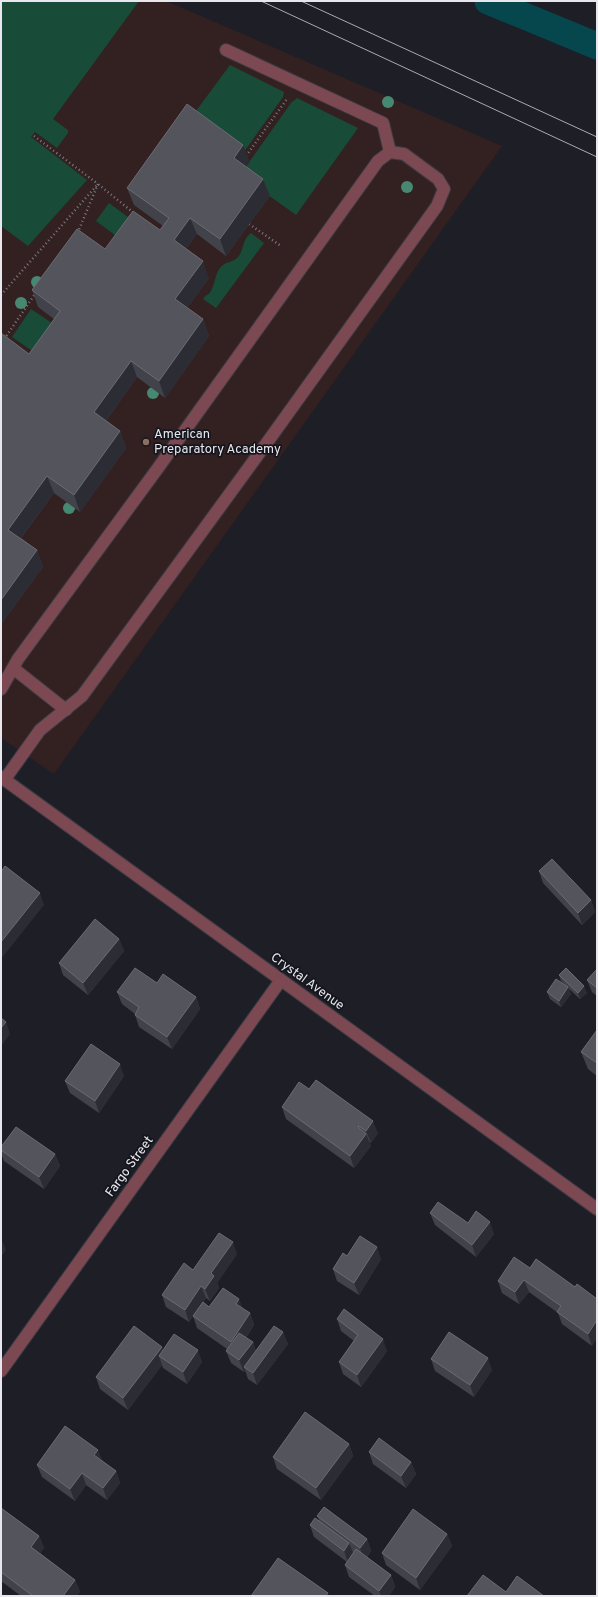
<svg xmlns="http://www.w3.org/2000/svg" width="598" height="1597" font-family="Overpass,sans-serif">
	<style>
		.education { fill: #332021 }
		.green { fill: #184c38 }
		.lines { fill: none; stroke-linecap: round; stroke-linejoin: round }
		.canal { stroke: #06464d; stroke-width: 27 }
		.minor-casing { stroke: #3a3a42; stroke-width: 14 }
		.path { stroke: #7c7c84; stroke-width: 2.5; stroke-dasharray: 1 3; stroke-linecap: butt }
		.minor { stroke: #7c4851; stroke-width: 12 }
		.tram { stroke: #aaaab1; stroke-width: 1 }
		.tree { fill: #478872 }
		.wall { fill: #42424b }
		.shaded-wall { fill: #2c2c35 }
		.building { fill: #54545d; stroke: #6b6b73 }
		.education-dot { fill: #8d6e63; stroke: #15151d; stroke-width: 1.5 }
		.labels { text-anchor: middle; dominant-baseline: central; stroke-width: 3.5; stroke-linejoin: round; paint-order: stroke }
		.poi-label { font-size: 13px; fill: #e7e7ed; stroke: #15151d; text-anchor: start }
		.street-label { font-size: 13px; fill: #e7e7ed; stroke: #15151d }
	</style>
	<rect width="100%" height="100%" fill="#1e1e26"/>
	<polygon class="education" points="1,1 166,1 502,146 54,774 1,738"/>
	<g class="green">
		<polygon points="1,1 139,1 53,119 68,130 68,133 57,148 35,132 31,137 87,180 28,246 1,226"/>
		<polygon points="230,65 284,92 283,97 241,156 190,119"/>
		<polygon points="297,98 358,128 296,215 240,175 291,103"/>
		<polygon points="109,203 136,223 123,241 96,221"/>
		<path d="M251 233 264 243 216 308 203 299C205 295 209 295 211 291 215 284 215 274 220 268 225 261 233 263 238 257 245 248 241 241 251 233Z"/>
		<polygon points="31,309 64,331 44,359 12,337"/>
	</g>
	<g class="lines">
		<polyline class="canal" points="488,1 597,46"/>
		<g class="minor-casing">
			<g id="minor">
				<polyline points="226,50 383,123 390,152"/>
				<polyline points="13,668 66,710"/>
				<polyline points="1,689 18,659 158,468 378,161 390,152 404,154 438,179 444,189 437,206 266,444 82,696 40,730 5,779"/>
				<polyline points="1,777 597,1209"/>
				<polyline points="1,1371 281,980"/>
			</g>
		</g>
		<g class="path">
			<polyline points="34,136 98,184 78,232"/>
			<polyline points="246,156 287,99"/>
			<polyline points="249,224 281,246"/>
			<polyline points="1,295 98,184 135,214"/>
			<polyline points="6,339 5,338 35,294"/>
		</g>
		<use href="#minor" class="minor"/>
		<g class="tram">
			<polyline points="261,1 597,157"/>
			<polyline points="301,1 597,137"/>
		</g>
	</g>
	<g class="tree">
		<circle cx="388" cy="102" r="6"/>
		<circle cx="407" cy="187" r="6"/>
		<circle cx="37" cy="282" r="6"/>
		<circle cx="21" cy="303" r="6"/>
		<circle cx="153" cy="393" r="6"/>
		<circle cx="69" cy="508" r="6"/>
	</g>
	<g class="wall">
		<polygon points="250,162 246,167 263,179 270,196 226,256 197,234 186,249 209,278 187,308 203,319 209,336 165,398 137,377 106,421 120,431 126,448 80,512 54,493 21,538 37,550 43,567 2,623 1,622 1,333 29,354 54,319 38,307 32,290 105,249 160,230 163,226 134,205 127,188"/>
		<polygon points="539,871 591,900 595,912 582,925 543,883"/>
		<polygon points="119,939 124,951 88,995 63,975 59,963"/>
		<polygon points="597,969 597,996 592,992 587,980"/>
		<polygon points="559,975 587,993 580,999 568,988 571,994 561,1007 550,999 547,992 567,987 561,981"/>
		<polygon points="157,983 196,997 200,1009 172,1049 139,1027 135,1015 135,1014 122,1004 117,992"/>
		<polygon points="597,1030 597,1076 588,1069 581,1052"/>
		<polygon points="124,1076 99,1113 70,1093 65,1081"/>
		<polygon points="309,1089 378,1133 371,1143 369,1142 371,1146 354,1168 286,1119 282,1107"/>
		<polygon points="1,1147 55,1154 60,1166 44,1189 4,1161 1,1153"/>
		<polygon points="430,1213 468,1223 494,1234 476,1257 435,1225"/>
		<polygon points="237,1254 217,1283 219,1288 210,1301 206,1298 203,1302 209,1307 243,1309 250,1313 254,1325 246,1338 253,1342 256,1351 283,1332 288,1344 257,1385 248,1379 245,1370 244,1372 231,1363 226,1351 227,1349 197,1328 193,1316 199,1308 189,1322 166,1307 162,1295 193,1270"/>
		<polygon points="347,1256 381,1259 359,1295 337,1281 333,1269"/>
		<polygon points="530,1268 575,1287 592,1346 562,1324 558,1313 529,1292 519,1304 502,1293 498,1281"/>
		<polygon points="337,1319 387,1351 361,1387 343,1374 339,1362 354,1341 341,1331"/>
		<polygon points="163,1350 202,1362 187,1384 163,1368 162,1365 128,1410 100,1389 96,1377"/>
		<polygon points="431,1359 492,1370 474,1397 435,1371"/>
		<polygon points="349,1444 353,1456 321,1500 277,1469 273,1457"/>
		<polygon points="369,1452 411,1462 416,1474 406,1488 373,1464"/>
		<polygon points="102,1461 116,1471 120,1483 107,1500 86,1485 75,1501 42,1477 37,1465"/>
		<polygon points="1,1508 39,1536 44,1548 40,1553 75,1580 80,1592 76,1596 21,1596 1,1581"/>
		<polygon points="317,1516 367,1539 371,1551 367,1557 391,1575 395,1587 389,1596 375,1596 349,1577 345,1565 347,1562 314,1537 310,1525 319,1520"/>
		<polygon points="447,1534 452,1546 420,1590 386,1565 382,1553"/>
	</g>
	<g class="shaded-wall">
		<polygon points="243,145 250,162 240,175 234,158"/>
		<polygon points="263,179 270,196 226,256 220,239"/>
		<polygon points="190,218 197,234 180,257 174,240"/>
		<polygon points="203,261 209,278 181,316 175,299"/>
		<polygon points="203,319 209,336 165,398 159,381"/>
		<polygon points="131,361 137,377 100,429 94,412"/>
		<polygon points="120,431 126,448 80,512 74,495"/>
		<polygon points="47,476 54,493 14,547 8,530"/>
		<polygon points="37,550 43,567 2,623 1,620 1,600"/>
		<polygon points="40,893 44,905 1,959 1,942"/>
		<polygon points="591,900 595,912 582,925 578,913"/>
		<polygon points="119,939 124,951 88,995 83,983"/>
		<polygon points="584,986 587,993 580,999 578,993"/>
		<polygon points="568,987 571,994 561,1007 559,1001"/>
		<polygon points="196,997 200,1009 172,1049 167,1037"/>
		<polygon points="6,1022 10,1034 2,1045 1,1043 1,1028"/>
		<polygon points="120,1064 124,1076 99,1113 95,1101"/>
		<polygon points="373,1121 378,1133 371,1143 366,1131"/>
		<polygon points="366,1134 371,1146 354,1168 350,1156"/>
		<polygon points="55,1154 60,1166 44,1189 39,1177"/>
		<polygon points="490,1222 494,1234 476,1257 472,1245"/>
		<polygon points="1,1239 1,1238 6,1250 1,1257"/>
		<polygon points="233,1242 237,1254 217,1283 219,1288 210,1301 205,1289 211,1273"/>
		<polygon points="377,1247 381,1259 359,1295 354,1283"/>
		<polygon points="524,1280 529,1292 519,1304 515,1292"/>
		<polygon points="201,1286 206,1298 189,1322 185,1310"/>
		<polygon points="239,1299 244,1311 236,1304"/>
		<polygon points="250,1313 254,1325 235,1354 231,1342"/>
		<polygon points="597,1320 597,1339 592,1346 588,1334"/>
		<polygon points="283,1332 288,1344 257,1385 253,1373"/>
		<polygon points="383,1339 387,1351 361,1387 357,1375"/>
		<polygon points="253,1342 257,1354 244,1367 245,1370 244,1372 239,1360"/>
		<polygon points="162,1347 166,1359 159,1356 162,1365 128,1410 123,1398"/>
		<polygon points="198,1350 202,1362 187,1384 183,1372"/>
		<polygon points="488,1358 492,1370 474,1397 470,1385"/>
		<polygon points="349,1444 353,1456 321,1500 316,1488"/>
		<polygon points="98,1450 103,1462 94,1455"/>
		<polygon points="411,1462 416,1474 406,1488 401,1476"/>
		<polygon points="116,1471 120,1483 107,1500 103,1488"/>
		<polygon points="82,1473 86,1485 75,1501 70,1489"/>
		<polygon points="447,1534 452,1546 420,1590 416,1578"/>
		<polygon points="39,1536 44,1548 35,1559 31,1547"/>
		<polygon points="367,1539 371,1551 364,1560 360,1548"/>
		<polygon points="349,1543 354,1555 348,1563 344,1551"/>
		<polygon points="391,1575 395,1587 389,1596 381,1596 379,1591"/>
		<polygon points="75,1580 80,1592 76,1596 63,1596"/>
	</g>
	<g class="building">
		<polygon points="187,104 243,145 234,158 263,179 220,239 190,218 174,240 203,261 175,299 203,319 159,381 131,361 94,412 120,431 74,495 47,476 8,530 37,550 1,600 1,333 29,354 60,311 32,290 77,229 105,249 133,211 160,230 169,218 127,188"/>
		<polygon points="552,859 591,900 578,913 539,871"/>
		<polygon points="5,866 40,893 1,942 1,872"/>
		<polygon points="95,919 119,939 83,983 59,963"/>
		<polygon points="135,968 157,983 163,974 196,997 167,1037 135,1015 139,1007 117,992"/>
		<polygon points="566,968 584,986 578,993 559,975"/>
		<polygon points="597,969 597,988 587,980"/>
		<polygon points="556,979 568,987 559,1001 547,992"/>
		<polygon points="1,1018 6,1022 1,1028"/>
		<polygon points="597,1030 597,1063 581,1052"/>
		<polygon points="91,1044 120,1064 95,1101 65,1081"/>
		<polygon points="316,1080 373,1121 366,1131 359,1126 358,1127 366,1134 350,1156 282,1107 299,1082 309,1089"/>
		<polygon points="16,1127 55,1154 39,1177 1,1150 1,1147"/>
		<polygon points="438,1202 468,1223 476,1211 490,1222 472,1245 430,1213"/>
		<polygon points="219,1233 233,1242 211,1273 214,1276 205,1289 201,1286 185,1310 162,1295 184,1263 193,1270"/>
		<polygon points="360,1236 377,1247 354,1283 333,1269 343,1253 347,1256"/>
		<polygon points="514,1257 530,1268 536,1259 575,1287 577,1284 597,1299 597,1320 588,1334 557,1312 561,1306 524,1280 515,1292 498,1281"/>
		<polygon points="223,1288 239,1299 236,1304 250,1313 231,1342 193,1316 203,1302 209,1307"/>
		<polygon points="344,1309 383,1339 357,1375 339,1362 358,1335 337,1319"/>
		<polygon points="134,1326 162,1347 123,1398 96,1377"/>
		<polygon points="274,1326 283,1332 253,1373 244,1367"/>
		<polygon points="449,1332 488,1358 470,1385 431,1359"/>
		<polygon points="239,1333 253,1342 239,1360 226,1351"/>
		<polygon points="174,1334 198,1350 183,1372 159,1356"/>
		<polygon points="305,1412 349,1444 316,1488 273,1457"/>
		<polygon points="65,1426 98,1450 94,1455 116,1471 103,1488 82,1473 70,1489 37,1465"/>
		<polygon points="379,1438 411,1462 401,1476 369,1452"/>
		<polygon points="324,1507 367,1539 360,1548 317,1516"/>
		<polygon points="1,1508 39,1536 31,1547 75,1580 63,1596 33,1596 1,1572"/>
		<polygon points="413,1509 447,1534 416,1578 382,1553"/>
		<polygon points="315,1518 349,1543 344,1551 310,1525"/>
		<polygon points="356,1549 391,1575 379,1591 345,1565"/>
		<polygon points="278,1558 328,1593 326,1596 251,1596"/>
		<polygon points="483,1575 506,1592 517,1576 544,1596 467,1596"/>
	</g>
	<circle class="education-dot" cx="146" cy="442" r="4"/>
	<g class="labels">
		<g class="poi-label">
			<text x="154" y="435">American<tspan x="154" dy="15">Preparatory Academy</tspan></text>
		</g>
		<g class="street-label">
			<text transform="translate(307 982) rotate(36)">Crystal Avenue</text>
			<text transform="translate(130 1167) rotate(-54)">Fargo Street</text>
		</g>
	</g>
	<rect width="598" height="1597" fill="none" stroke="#e7e7ed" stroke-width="4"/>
</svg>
